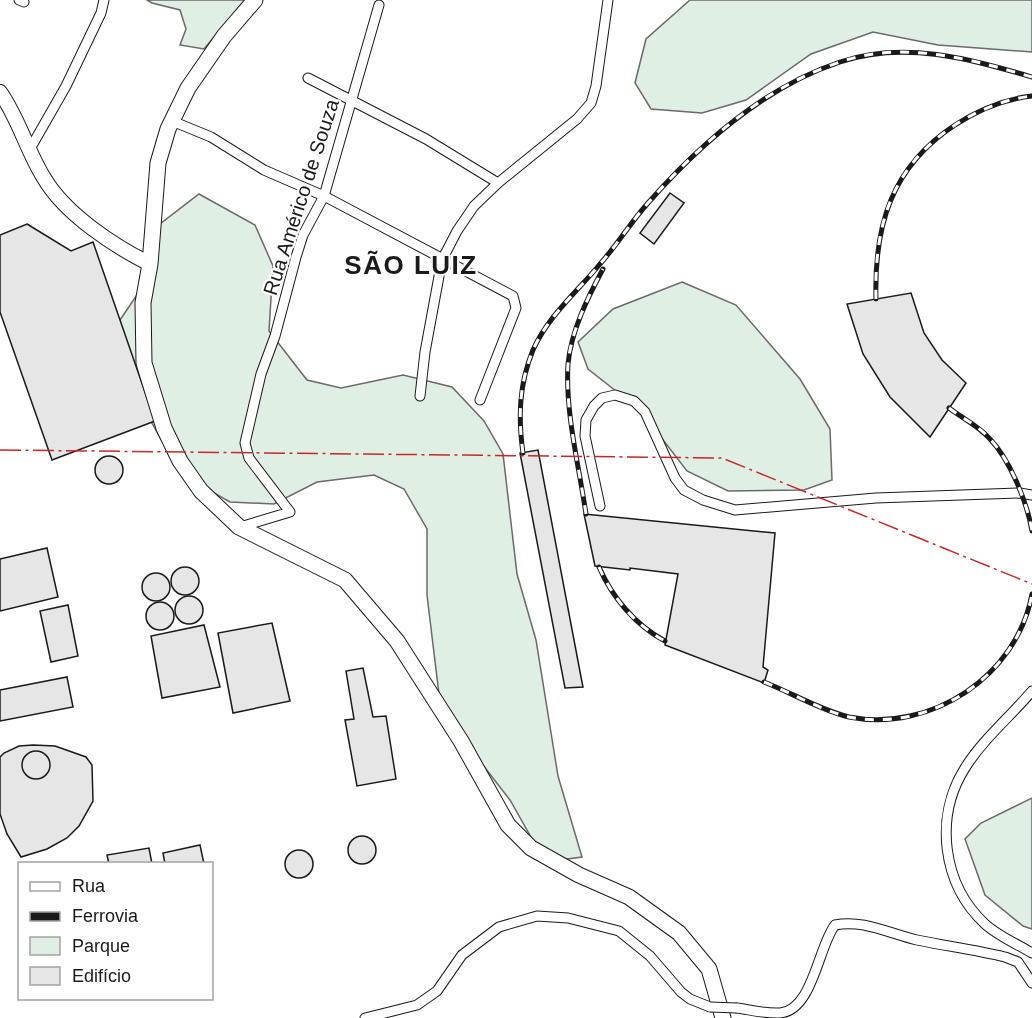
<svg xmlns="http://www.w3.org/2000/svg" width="1032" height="1018" font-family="Arial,sans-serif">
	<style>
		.green { fill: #e0efe3; stroke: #6a6a6a; stroke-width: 1.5 }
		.building { fill: #e6e6e6; stroke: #1a1a1a; stroke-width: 1.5 }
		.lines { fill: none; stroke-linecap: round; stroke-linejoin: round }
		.street-casing { stroke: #1a1a1a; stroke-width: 11 }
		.secondary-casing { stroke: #1a1a1a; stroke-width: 16 }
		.primary-casing { stroke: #1a1a1a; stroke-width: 17 }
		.street { stroke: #fff; stroke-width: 9 }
		.secondary { stroke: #fff; stroke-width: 14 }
		.primary { stroke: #fff; stroke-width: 15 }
		.rail-casing { stroke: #1a1a1a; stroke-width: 5 }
		.rail { stroke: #fff; stroke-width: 3; stroke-dasharray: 9; stroke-linecap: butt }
		.street-bridge-casing { stroke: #1a1a1a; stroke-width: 11; stroke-linecap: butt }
		.street-bridge { stroke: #fff; stroke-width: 9 }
		.power { stroke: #c62828; stroke-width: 1.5; stroke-dasharray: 21 4.5 3 4.5; stroke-linecap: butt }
		.labels { text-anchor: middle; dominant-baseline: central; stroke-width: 4.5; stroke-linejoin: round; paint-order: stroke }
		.street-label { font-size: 20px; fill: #1a1a1a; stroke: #fff }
		.district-label { font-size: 26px; font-weight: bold; letter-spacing: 1.5px; fill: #1a1a1a; stroke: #fff }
	</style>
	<rect width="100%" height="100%" fill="#fff"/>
	<g class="green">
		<polygon points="147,0 245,0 204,49 180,45 186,29 180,10 152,3"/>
		<polygon points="690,0 1032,0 1032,52 938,45 873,32 811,54 746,100 702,113 651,109 635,83 646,39"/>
		<polygon points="199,194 255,225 273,266 269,331 307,380 341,388 403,375 452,387 484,421 503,454 517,574 536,640 558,776 582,857 545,862 510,800 441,711 427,595 427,529 404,489 374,475 317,482 274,504 230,502 198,484 165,446 124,374 120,320 147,280 160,224"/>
		<polygon points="682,282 736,305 800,379 830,429 832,480 804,490 728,491 687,471 640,410 588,369 578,342 613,309"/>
		<polygon points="1032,798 1032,929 1023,926 985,895 965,839 981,823"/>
	</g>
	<g class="building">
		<polygon points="670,193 684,203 654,244 640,233"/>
		<polygon points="27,224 71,251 93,242 155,421 52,460 0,312 0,235"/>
		<polygon points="911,293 924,333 942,360 966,383 930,437 890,397 863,354 847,304"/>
		<polygon points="538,450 581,677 583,687 565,688 520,453"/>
		<circle cx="109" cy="470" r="14"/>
		<polygon points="584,514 775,533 763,667 768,670 764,683 665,645 678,574 630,568 630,570 595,566"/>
		<polygon points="47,548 58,597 0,611 0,559"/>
		<circle cx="185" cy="581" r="14"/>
		<circle cx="156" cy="587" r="14"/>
		<circle cx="189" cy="610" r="14"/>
		<circle cx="160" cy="616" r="14"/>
		<polygon points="68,605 78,656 51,662 40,611"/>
		<polygon points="272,623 290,701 233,713 218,633"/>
		<polygon points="204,625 220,687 162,698 151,636"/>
		<polygon points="363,668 373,717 386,716 396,779 357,786 345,720 354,719 346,671"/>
		<polygon points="67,677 73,707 0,721 0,690"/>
		<polygon points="33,745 55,746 86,757 92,765 93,801 79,826 67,838 47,849 21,857 7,834 0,814 0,757 4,753 19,746"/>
		<circle cx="36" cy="765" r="14"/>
		<circle cx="362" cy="850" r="14"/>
		<polygon points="200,845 204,864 165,864 163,853"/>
		<polygon points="149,848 152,864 109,864 107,855"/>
		<circle cx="299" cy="864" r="14"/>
	</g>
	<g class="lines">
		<g class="street-casing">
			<g id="street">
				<polyline points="19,0 24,2"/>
				<polyline points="308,78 426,139 498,183"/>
				<polyline points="172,121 211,137 264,170 324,196 513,296 516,308 480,400"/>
				<polyline points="30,149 66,86 101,13 104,0"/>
				<polyline points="420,396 425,352 442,260 457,231 474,206 498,183 577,119 591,103 596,86 608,0"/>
				<polyline points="600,506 585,436 586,420 594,406 602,398 615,395 634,401 645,412 675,478 684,490 703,500 735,510 876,498 1020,493 1032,495"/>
				<polyline points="240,527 290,512 249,458 245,443 261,374 275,336 296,257 303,235 324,196 379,5"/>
				<path d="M1032 691C1010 717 983 739 965 768 934 817 942 884 985 924 998 936 1017 944 1032 953"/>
				<path d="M737 1008C751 1010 766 1014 780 1013 813 1010 818 947 835 925 863 919 890 934 917 940 946 946 976 950 1005 957L1018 962 1032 983"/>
				<polyline points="365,1018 417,1005 437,991 462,955 499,927 537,916 568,918 619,931 650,956 681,992 690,999 710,1007"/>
			</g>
		</g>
		<g class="secondary-casing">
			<path id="secondary" d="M0 92C19 119 27 151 44 178 65 214 114 246 150 264"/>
		</g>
		<g class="primary-casing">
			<polyline id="primary" points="255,0 224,36 188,88 168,129 158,163 150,264 143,303 144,363 164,428 180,461 201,491 239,527 345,580 397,641 461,741 508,825 531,848 579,875 629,897 679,933 709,969 723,1018"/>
		</g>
		<use href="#street" class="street"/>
		<use href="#secondary" class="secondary"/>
		<use href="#primary" class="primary"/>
		<g class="rail-casing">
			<g id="rail">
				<path d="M876 299C874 226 891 167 955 125 978 110 1005 99 1032 96"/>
				<path d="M949 408C962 418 979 426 990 439 1010 460 1027 502 1032 531"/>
				<path d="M523 453C518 417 519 384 533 350 548 316 577 292 600 264 617 245 631 222 648 203 700 144 764 87 840 62 904 40 970 59 1032 77"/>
				<path d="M586 514C579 466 565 412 568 364 571 331 588 297 603 269"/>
				<path d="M599 567C612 597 635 625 665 641"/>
				<path d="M764 682C792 693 820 710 849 717 931 733 1017 676 1032 594"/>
			</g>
		</g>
		<use href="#rail" class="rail"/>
		<g class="street-bridge-casing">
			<polyline id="street-bridge" points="710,1007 737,1008"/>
		</g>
		<use href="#street-bridge" class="street-bridge"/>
		<polyline class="power" points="0,450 722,458 1032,584"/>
	</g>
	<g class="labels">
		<g class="street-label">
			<text transform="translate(301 197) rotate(-72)">Rua Américo de Souza</text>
		</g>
		<g class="district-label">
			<text x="411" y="265">SÃO LUIZ</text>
		</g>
	</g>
	<rect x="18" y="862" width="195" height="138" fill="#ffffff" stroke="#a3a3a3" stroke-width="1.5"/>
	<rect x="30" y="882" width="30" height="9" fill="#ffffff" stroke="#a3a3a3" stroke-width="1.5"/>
	<text x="72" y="892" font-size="18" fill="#1a1a1a">Rua</text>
	<rect x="30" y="912" width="30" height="9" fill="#1a1a1a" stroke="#a3a3a3" stroke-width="1.5"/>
	<text x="72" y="922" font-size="18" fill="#1a1a1a">Ferrovia</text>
	<rect x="30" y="937" width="30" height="18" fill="#e0efe3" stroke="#a3a3a3" stroke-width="1.5"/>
	<text x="72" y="952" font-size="18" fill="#1a1a1a">Parque</text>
	<rect x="30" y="967" width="30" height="18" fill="#e6e6e6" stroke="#a3a3a3" stroke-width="1.5"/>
	<text x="72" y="982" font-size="18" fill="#1a1a1a">Edifício</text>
</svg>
